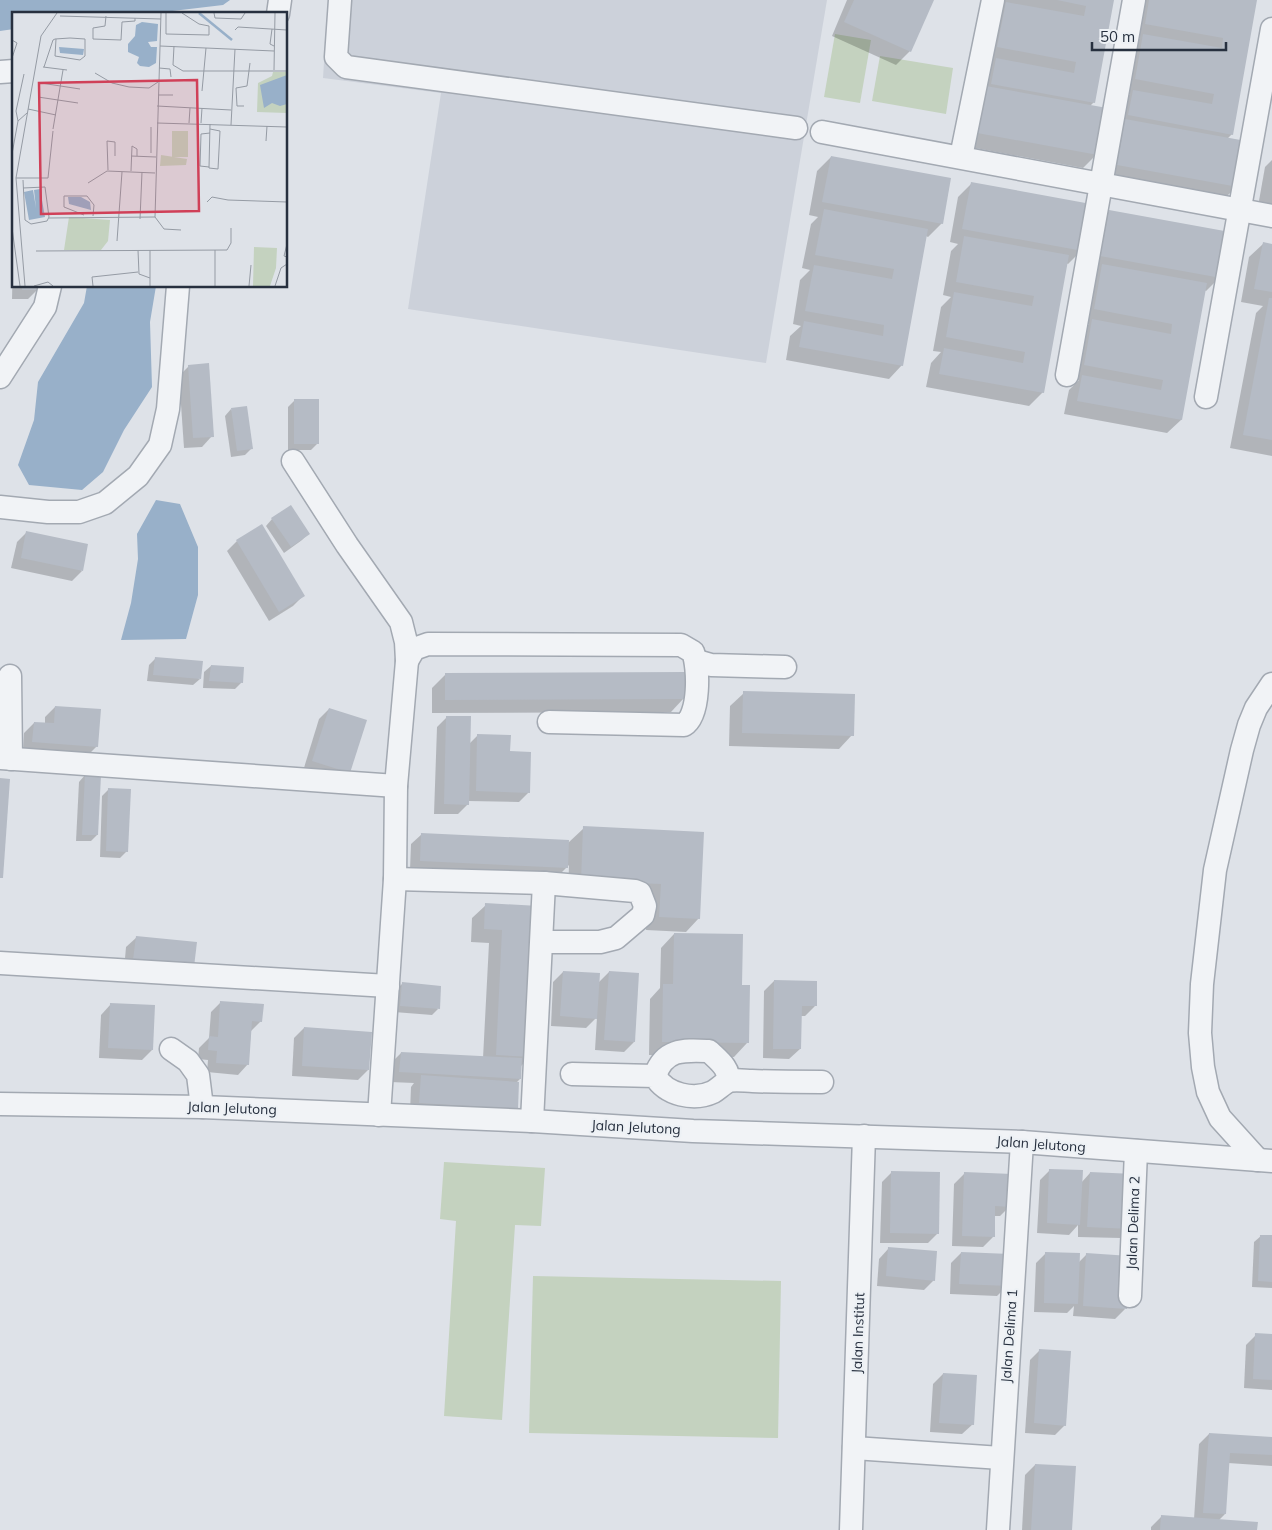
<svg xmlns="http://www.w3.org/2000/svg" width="1272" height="1530" font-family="Mulish,sans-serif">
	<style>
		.built { fill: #ccd1da }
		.green { fill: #c4d2bf }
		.water { fill: #98b0c9 }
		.shadow { fill: #0003 }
		.building { fill: #b5bbc5 }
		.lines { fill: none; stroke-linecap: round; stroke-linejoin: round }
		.minor-casing { stroke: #a3a9b2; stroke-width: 25 }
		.minor { stroke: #f1f3f6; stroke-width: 22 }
		.labels { text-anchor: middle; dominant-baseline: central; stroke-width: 4.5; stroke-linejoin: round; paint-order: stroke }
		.street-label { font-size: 14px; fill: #27303f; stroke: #edf1f5 }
		.inset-river { fill: none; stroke: #98b0c9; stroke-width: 2.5 }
		.inset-road { fill: none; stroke: #959ba4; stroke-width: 1 }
		.view { fill: #d04058; fill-opacity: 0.15; stroke: #d04058; stroke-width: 2.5 }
		.inset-edge { fill: none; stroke: #27303f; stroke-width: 2.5 }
	</style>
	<rect width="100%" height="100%" fill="#dee2e8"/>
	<polygon class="built" points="328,0 827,0 766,363 408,309 441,93 323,78"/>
	<g class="green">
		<polygon points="835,34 871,40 860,103 824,97"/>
		<polygon points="880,56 953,68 946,114 872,101"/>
		<polygon points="444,1162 545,1168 541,1226 515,1225 502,1420 444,1416 456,1221 440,1219"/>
		<polygon points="533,1276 781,1281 778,1438 529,1433"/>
	</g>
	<g class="water">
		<polygon points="0,0 230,0 223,5 147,14 14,14 14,29 0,31"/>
		<polygon points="87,286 156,286 150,322 152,387 124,430 103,472 82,490 29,485 18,465 34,420 38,382 84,303"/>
		<polygon points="156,500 180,504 198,547 198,595 186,639 121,640 131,603 138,559 137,534"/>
	</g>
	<g class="shadow">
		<polygon points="847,0 933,0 910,51 896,65 832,36"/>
		<polygon points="995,0 1113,0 1094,102 1089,107 1097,154 1083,168 965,146 982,73 993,62 984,61"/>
		<polygon points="1139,0 1256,0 1232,134 1227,139 1236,187 1223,200 1104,179 1120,105 1130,94 1122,93 1130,49 1140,38 1132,37"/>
		<polygon points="831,157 942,223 928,237 926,236 902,365 889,379 786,360 790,336 801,326 793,324 800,280 810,270 802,268 811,224 818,217 809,215 817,171"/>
		<polygon points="1272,160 1272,214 1257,212 1265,167"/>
		<polygon points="971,184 1082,250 1068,264 1066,263 1043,392 1029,406 926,387 931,363 941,352 933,351 941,307 951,297 943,295 951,251 958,244 950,242 958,197"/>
		<polygon points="1109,211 1220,277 1206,291 1204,290 1181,420 1167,433 1064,414 1069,390 1079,380 1071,378 1079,334 1089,324 1081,323 1096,225"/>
		<polygon points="14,212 14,286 38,286 38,289 28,299 12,299"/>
		<polygon points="1263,244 1272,245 1272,456 1230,448 1256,313 1263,306 1241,302 1249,257"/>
		<polygon points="189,366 212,436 202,447 184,448 179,376"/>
		<polygon points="295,400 317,444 311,450 288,450 288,407"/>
		<polygon points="231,409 252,448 245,455 231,457 225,416"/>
		<polygon points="272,519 308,534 302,540 284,553 266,526"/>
		<polygon points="27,532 82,571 72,581 11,568 17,542"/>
		<polygon points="237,541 303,596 293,606 269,621 227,551"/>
		<polygon points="155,659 200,679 193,685 147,681 149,665"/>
		<polygon points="211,666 242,668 241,683 235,689 203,688 204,672"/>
		<polygon points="446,674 684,698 671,712 432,713 432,688"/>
		<polygon points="744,693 852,735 839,749 729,746 730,706"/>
		<polygon points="55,707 97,746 87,756 23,752 24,733 34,723 45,724 45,717"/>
		<polygon points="329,709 349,772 303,771 319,719"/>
		<polygon points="447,717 469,744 478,735 509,753 529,792 519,802 468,801 468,804 458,814 434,814 437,727"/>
		<polygon points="85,775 97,835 91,841 76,841 79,782"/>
		<polygon points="109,789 127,851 120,858 100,857 102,796"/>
		<polygon points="584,828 703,833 699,918 686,932 646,930 648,897 568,894 569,865 557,877 410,870 411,844 422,834 568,843"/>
		<polygon points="486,905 537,907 530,1057 521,1066 520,1079 516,1083 518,1083 517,1109 506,1119 410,1112 411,1087 414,1083 390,1082 391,1063 401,1053 483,1058 489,943 471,942 472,918"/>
		<polygon points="674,934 740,986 747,1043 734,1057 649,1055 650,999 660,988 661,948"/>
		<polygon points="137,937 183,976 124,970 126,947"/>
		<polygon points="563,972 598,983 609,972 634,1042 624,1052 595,1050 597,1017 586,1028 551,1026 553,982"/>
		<polygon points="774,981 815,1006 805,1016 800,1016 800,1049 789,1059 763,1058 764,991"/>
		<polygon points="402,984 438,1009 432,1015 394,1012 396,990"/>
		<polygon points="221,1002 261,1021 251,1031 248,1064 238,1075 207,1072 208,1060 198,1059 199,1048 209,1038 211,1012"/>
		<polygon points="111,1004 152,1050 142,1060 99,1058 101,1015"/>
		<polygon points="304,1028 368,1070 358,1080 292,1076 294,1038"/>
		<polygon points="1050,1170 1081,1183 1090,1173 1130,1228 1120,1238 1078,1237 1078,1225 1069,1235 1037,1233 1040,1180"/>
		<polygon points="892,1172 938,1233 928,1243 880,1243 882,1182"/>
		<polygon points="964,1174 1010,1206 1000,1216 994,1216 993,1237 983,1247 952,1246 954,1184"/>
		<polygon points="1261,1236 1272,1236 1272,1288 1252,1287 1254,1242"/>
		<polygon points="889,1248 934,1280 924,1290 877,1286 879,1259"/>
		<polygon points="961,1253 1007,1286 997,1296 950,1294 951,1263"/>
		<polygon points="1046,1253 1078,1263 1087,1254 1125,1309 1115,1319 1073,1316 1074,1306 1067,1313 1034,1312 1036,1263"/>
		<polygon points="1256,1335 1272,1335 1272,1390 1244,1388 1246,1345"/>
		<polygon points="1040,1350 1065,1425 1055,1435 1025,1433 1030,1360"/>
		<polygon points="943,1374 973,1424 962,1434 930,1432 933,1384"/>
		<polygon points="1209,1434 1272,1438 1272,1466 1228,1463 1225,1514 1218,1521 1256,1530 1151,1530 1151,1527 1161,1517 1194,1519 1199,1444"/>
		<polygon points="1035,1465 1071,1530 1022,1530 1025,1475"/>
	</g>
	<g class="building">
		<polygon points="854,0 934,0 911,52 844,22"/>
		<polygon points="1057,0 1114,0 1095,103 991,84 996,58 1074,73 1076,62 997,47 1006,2 1084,16 1086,6"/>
		<polygon points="1149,0 1257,0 1233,135 1128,115 1133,90 1212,104 1214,94 1135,79 1143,34 1222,48 1223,38 1145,24"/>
		<polygon points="986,86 1107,108 1098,155 977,133"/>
		<polygon points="1125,119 1246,141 1238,187 1117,165"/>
		<polygon points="831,156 951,178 943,224 822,202"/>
		<polygon points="971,182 1091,204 1083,251 962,229"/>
		<polygon points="824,209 928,229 903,366 799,347 804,321 883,336 884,325 805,311 814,265 892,279 894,269 815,255"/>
		<polygon points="1109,210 1230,232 1221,278 1100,256"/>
		<polygon points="964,236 1069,255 1044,393 939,374 944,348 1023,363 1025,352 946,337 954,292 1032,306 1034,296 956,282"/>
		<polygon points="1263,242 1272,244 1272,292 1254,289"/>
		<polygon points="1102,264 1207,283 1182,420 1077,401 1082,375 1161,390 1163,380 1084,365 1092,319 1171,334 1172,324 1094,309"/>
		<rect x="22" y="286" width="17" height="4"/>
		<polygon points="1269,298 1272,298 1272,440 1243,435"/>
		<polygon points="209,363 214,437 193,438 188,365"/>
		<rect x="294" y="399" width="25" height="45"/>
		<polygon points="247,406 253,449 237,451 231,408"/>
		<polygon points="291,505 310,534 291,547 271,518"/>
		<polygon points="262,524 305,596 279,612 236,540"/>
		<polygon points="26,531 88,544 83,571 21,558"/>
		<polygon points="155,657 203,661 201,679 153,675"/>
		<polygon points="211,665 244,667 243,683 209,681"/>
		<polygon points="686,672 686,699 445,700 445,673"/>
		<polygon points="743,691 855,694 854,736 742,733"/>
		<polygon points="55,706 101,709 98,747 32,742 34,722 54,723"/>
		<polygon points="329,708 367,720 350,773 312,761"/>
		<polygon points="446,716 471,716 469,805 444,804"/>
		<polygon points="477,734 511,735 510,751 531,752 530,793 476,791"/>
		<polygon points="85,774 101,775 98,835 82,835"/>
		<polygon points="0,778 10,779 3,878 0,878"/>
		<polygon points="108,788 131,789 128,852 106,851"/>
		<polygon points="583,826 704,832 700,919 659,917 661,884 581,881"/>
		<polygon points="421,833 569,840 568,868 420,861"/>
		<polygon points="485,903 539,906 531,1057 496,1055 502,930 484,929"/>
		<polygon points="674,933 743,934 742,985 750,985 749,1043 662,1042 663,984 673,984"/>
		<polygon points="136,936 197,942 194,967 133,960"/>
		<polygon points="563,971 600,973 597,1019 560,1016"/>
		<polygon points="609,971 639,973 635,1042 604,1040"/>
		<polygon points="774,980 817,981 817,1006 802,1006 801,1049 773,1049"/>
		<polygon points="402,982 441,986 440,1009 400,1006"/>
		<polygon points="220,1001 264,1004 262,1022 252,1021 249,1065 216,1063 217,1051 208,1050 209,1036 218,1037"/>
		<polygon points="110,1003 155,1005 153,1050 108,1048"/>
		<polygon points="304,1027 372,1032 369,1070 302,1066"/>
		<polygon points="401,1052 522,1058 521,1079 399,1072"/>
		<polygon points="421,1075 519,1082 518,1109 419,1103"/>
		<polygon points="1049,1169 1083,1170 1080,1225 1047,1223"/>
		<polygon points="891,1171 940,1172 939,1234 890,1233"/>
		<polygon points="964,1172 1012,1174 1011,1207 995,1206 995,1237 962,1236"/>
		<polygon points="1090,1172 1134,1174 1131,1229 1087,1227"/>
		<polygon points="1260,1235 1272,1235 1272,1282 1258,1281"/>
		<polygon points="888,1247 937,1251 935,1281 886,1276"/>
		<polygon points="961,1252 1010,1254 1009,1286 959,1284"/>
		<polygon points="1045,1252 1080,1253 1078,1304 1044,1303"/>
		<polygon points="1086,1253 1130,1256 1127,1309 1083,1306"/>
		<polygon points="1255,1333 1272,1334 1272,1380 1253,1379"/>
		<polygon points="1039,1349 1071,1351 1066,1426 1034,1423"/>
		<polygon points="943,1373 977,1375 974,1425 939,1423"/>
		<polygon points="1209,1433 1272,1437 1272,1455 1230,1453 1226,1514 1203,1513"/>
		<polygon points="1035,1464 1076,1466 1072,1530 1031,1530"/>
		<polygon points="1161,1515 1258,1522 1257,1530 1160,1530"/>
	</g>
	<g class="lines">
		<g class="minor-casing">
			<g id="minor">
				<polyline points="340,0 336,57 346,67 796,128"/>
				<polyline points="278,14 280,0"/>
				<polyline points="0,72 14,71"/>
				<polyline points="822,132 1272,216"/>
				<polyline points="961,157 993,0"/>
				<polyline points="1067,375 1134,0"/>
				<polyline points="0,377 45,307 50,286"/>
				<polyline points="1206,397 1272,29"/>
				<polyline points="293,461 347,545 401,622 406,642 407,661 396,786 395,879 379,1115"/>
				<polyline points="0,507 48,512 79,512 105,503 138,476 160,445 168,409 178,286"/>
				<path d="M407 661 414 649 428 644 681 645 693 652C699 668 700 715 684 725L549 722"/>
				<polyline points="697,661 711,665 785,667"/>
				<polyline points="10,676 11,759"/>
				<polyline points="0,758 396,786"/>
				<polyline points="395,879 544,883 635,891 640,893 645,906 643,915 616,938 600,942 542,942"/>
				<polyline points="0,963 388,986"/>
				<polyline points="171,1049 188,1061 198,1075 202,1107"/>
				<path d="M572 1074 655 1076C666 1095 694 1101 713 1092 718 1089 724 1083 729 1081 736 1079 746 1081 752 1081 776 1082 799 1082 822 1082"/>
				<path d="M655 1076C664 1048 685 1050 709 1051 718 1060 730 1068 728 1081"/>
				<polyline points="0,1104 202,1107 532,1121 693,1131 1022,1142 1272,1161"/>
				<polyline points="532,1121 544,883"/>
				<polyline points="1258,1160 1220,1118 1208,1092 1203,1067 1200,1033 1202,984 1215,870 1242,750 1249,725 1256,708 1272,684"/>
				<polyline points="1130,1296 1136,1151"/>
				<polyline points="854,1448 1001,1458"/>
				<polyline points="851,1530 864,1136"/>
				<polyline points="998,1530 1022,1142"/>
			</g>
		</g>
		<use href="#minor" class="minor"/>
	</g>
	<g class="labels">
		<g class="street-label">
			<text transform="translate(232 1108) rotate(2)">Jalan Jelutong</text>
			<text transform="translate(636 1127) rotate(3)">Jalan Jelutong</text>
			<text transform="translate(1041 1144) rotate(4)">Jalan Jelutong</text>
			<text transform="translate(1133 1223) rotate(-88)">Jalan Delima 2</text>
			<text transform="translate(858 1333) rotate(-88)">Jalan Institut</text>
			<text transform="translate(1009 1336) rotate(-86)">Jalan Delima 1</text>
		</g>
	</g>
	<g transform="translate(12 12)">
		<rect width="275" height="275" fill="#dee2e8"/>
		<path d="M261 60H275V101L245 100 246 71 260 64ZM160 119H176V145H160ZM149 143 175 147 174 153 148 154ZM57 205 98 208 96 229 89 238H52ZM242 235 265 236 264 256 258 274H241Z" fill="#c4d2bf"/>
		<path d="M130 10 146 12 145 29 136 30 139 35H145L144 51 137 55 128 54 125 51 127 45 116 40V32L123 24 124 13ZM47 35 72 37 71 43 48 41ZM275 63V92L268 94 260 91 252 96 248 73ZM28 177 33 205 17 208 12 180 21 178 24 196 22 178ZM56 185H69L78 190 79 198 57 192Z" fill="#98b0c9"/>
		<path class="inset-river" d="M187 1 220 28"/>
		<path class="inset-road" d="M149 1 143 205 152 217 169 218M154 1V22L197 23V14L187 12 170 1M202 1 203 6 229 7 233 1M48 4 149 7M94 4 93 14 81 16V27L109 28 110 10 123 9V6M260 17 258 32 262 34M223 18 226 15 275 18M0 28 5 31 0 46M148 34 262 39M162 34 161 53 171 59H275M31 55 55 58M32 55 41 28 43 27 58 26 73 27V44L68 48 43 44 44 27M147 56 158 57 159 65M262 58 263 1M83 61 100 71 117 75 137 76 146 70M29 71 68 77M190 79 194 36M146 83H161M26 85 66 91M145 94 219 98M232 94H225L224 76 235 74 238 51M16 97 44 103M6 109 4 99 12 62M145 111 275 115M177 111 178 96M189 111 190 96M198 112 197 156 206 157 208 119 198 117M219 113 223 37M41 117 51 58M254 129 255 114M139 141V115M0 142 6 109 15 101M119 144 144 145M197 155 188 154 189 122 198 121M96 158 95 129 103 130V144M119 159 120 134 125 137V144M4 166H36L41 119M11 168 13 208 19 212 35 209 37 205 33 175 11 176M76 171 95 159 143 161M195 190 200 185 216 188 275 190M72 203 52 195V184H75L82 193 81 204M37 206 143 205M128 207 130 160M0 216 8 274M105 229 110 160M275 232 272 244 275 245M126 238 127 262 138 266M138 238V274M24 239 215 238 219 231V216M13 274 4 166 29 24 45 1M22 274 36 270 41 274M81 274 80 265 126 260M203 274V238M237 274 239 253M263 274 269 256 275 252"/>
		<path class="view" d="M185 68 187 199 29 202 27 71Z"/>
		<rect width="275" height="275" class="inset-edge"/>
	</g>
	<path d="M1092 42v8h134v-8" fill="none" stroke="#27303f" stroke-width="2.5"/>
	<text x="1100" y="42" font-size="15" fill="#27303f" stroke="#edf1f5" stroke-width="4" paint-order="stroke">50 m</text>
</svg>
